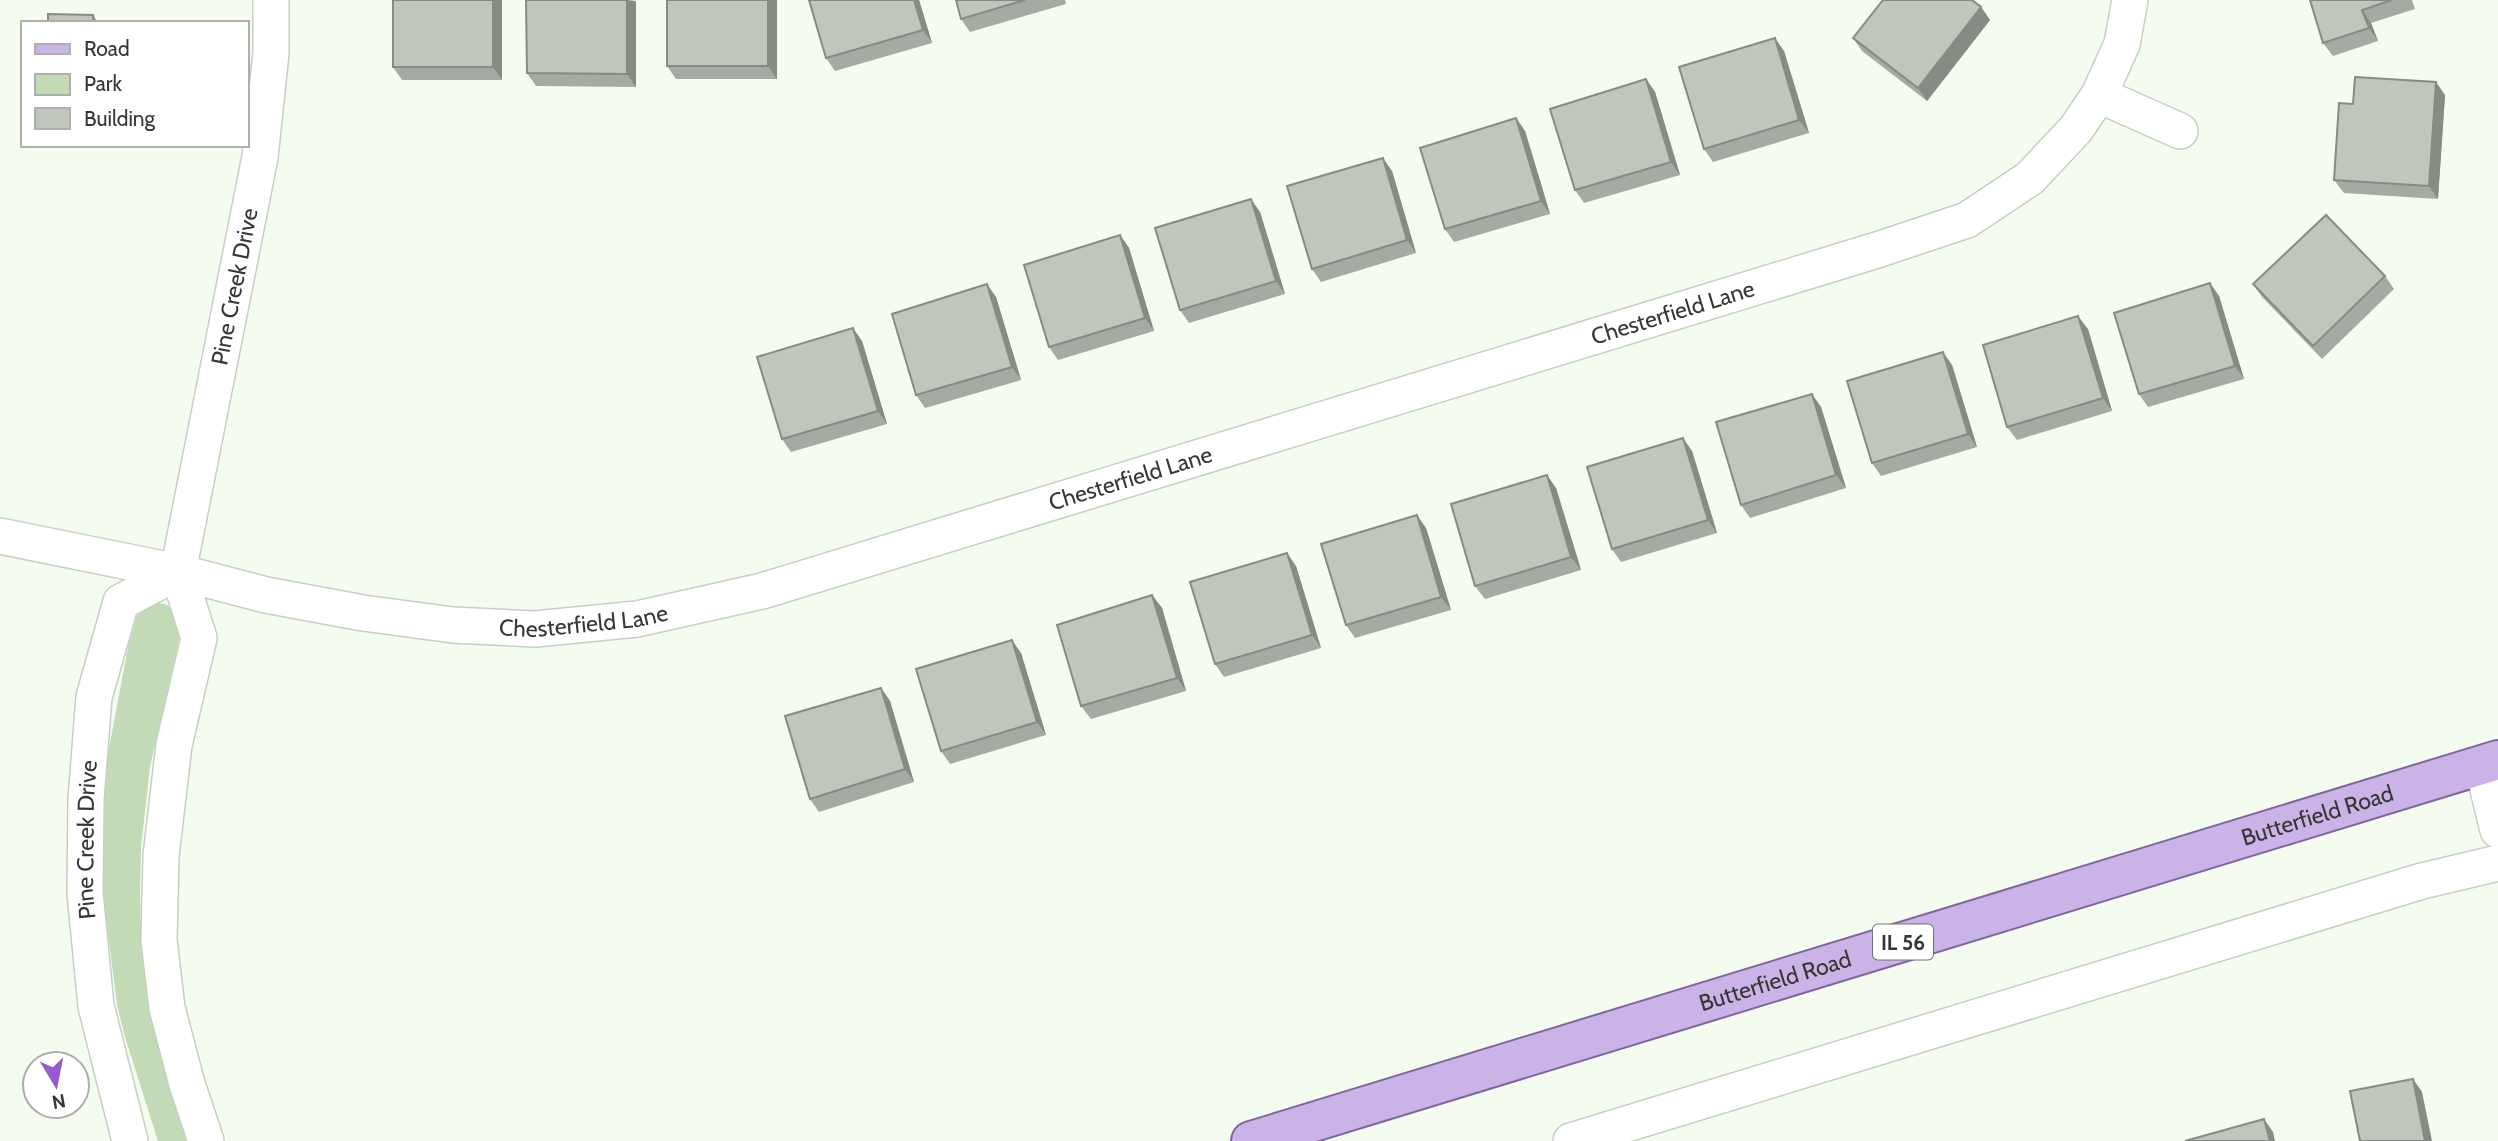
<svg xmlns="http://www.w3.org/2000/svg" width="2498" height="1141" font-family="Cabin,sans-serif">
<style>
.green{fill:#c2dab6}
.lines{fill:none;stroke-linecap:round;stroke-linejoin:round}
.street-casing{stroke:#c7cfc4;stroke-width:38}
.primary-casing{stroke:#7f669d;stroke-width:42}
.street{stroke:#fff;stroke-width:35}
.primary{stroke:#cab3e6;stroke-width:38}
.wall{fill:#a4aba2}
.shaded-wall{fill:#868b84}
.building{fill:#bfc7bc;stroke:#868b84;stroke-width:2}
.labels{text-anchor:middle;dominant-baseline:central;stroke-width:5;stroke-linejoin:round;paint-order:stroke}
.shield{fill:#fff;stroke:#717370;stroke-width:2}
.shield-label{font-size:21px;font-weight:bold;fill:#343733}
.street-label{font-size:23px;fill:#343733;stroke:#fff}
</style>
<rect width="100%" height="100%" fill="#f4fcf0"/>
<polygon class="green" points="155,603 165,604 174,609 181,631 150,767 141,847 140,891 141,930 156,1039 186,1141 158,1141 124,1034 117,1005 103,893 102,835 103,781 128,647 137,616 146,606"/>
<g class="lines">
<g class="street-casing">
<g id="street">
<polyline points="2099,95 2180,131"/>
<path id="s1" d="M0,536L178,572L266,595L363,613L453,625L535,629L637,619L762,591L1877,250L1967,220L2030,178L2076,129L2099,95L2122,44L2130,0"/>
<polyline points="2482,765 2498,830"/>
<path id="s2" d="M130,1141L96,1006L85,893L86,799L94,697L121,602L178,572"/>
<path id="s3" d="M206,1141L187,1084L167,1008L159,940L161,856L174,745L199,638L178,572L260,157L271,53V0"/>
<polyline points="1571,1141 2422,881 2498,863"/>
</g>
</g>
<g class="primary-casing">
<g id="primary">
<path id="s4" d="M1251,1141L2498,760"/>
</g>
</g>
<use href="#street" class="street"/>
<use href="#primary" class="primary"/>
</g>
<g class="wall">
<polygon points="502,0 502,80 402,80 393,67"/>
<polygon points="667,0 777,0 777,79 676,79 667,66"/>
<polygon points="809,0 919,0 932,43 835,71 826,58"/>
<polygon points="956,0 1065,0 1066,4 970,32 961,19"/>
<polygon points="2310,0 2412,0 2415,9 2371,23 2378,41 2333,56 2323,43"/>
<polygon points="636,1 636,87 536,86 527,73"/>
<polygon points="1981,7 1990,20 1927,101 1862,51 1853,38"/>
<polygon points="1784,51 1809,133 1713,162 1704,149"/>
<polygon points="1646,79 1655,92 1680,175 1584,203 1575,190"/>
<polygon points="2445,95 2438,199 2344,193 2334,180 2353,104"/>
<polygon points="1516,118 1525,131 1550,214 1454,242 1445,229"/>
<polygon points="1392,171 1416,253 1321,282 1312,269"/>
<polygon points="1260,212 1285,294 1189,323 1180,310"/>
<polygon points="1120,235 1129,248 1154,331 1058,360 1049,347"/>
<polygon points="2385,276 2394,289 2322,359 2262,297 2253,284"/>
<polygon points="2219,296 2244,379 2148,407 2139,394"/>
<polygon points="996,297 1021,380 925,408 916,395"/>
<polygon points="2088,329 2112,411 2017,440 2007,427"/>
<polygon points="862,341 887,424 791,452 782,439"/>
<polygon points="1952,365 1977,447 1881,476 1872,463"/>
<polygon points="1821,407 1846,488 1750,518 1741,505"/>
<polygon points="1692,451 1717,533 1621,562 1612,549"/>
<polygon points="1556,488 1581,570 1485,599 1475,586"/>
<polygon points="1426,528 1451,610 1355,638 1346,625"/>
<polygon points="1296,566 1321,648 1224,677 1215,664"/>
<polygon points="1152,595 1162,608 1186,691 1091,719 1081,706"/>
<polygon points="1021,653 1046,735 950,764 941,751"/>
<polygon points="881,688 890,701 914,782 819,812 810,799"/>
</g>
<g class="shaded-wall">
<polygon points="493,0 502,0 502,80 493,67"/>
<polygon points="627,0 636,1 636,87 627,74"/>
<polygon points="768,0 777,0 777,79 768,66"/>
<polygon points="914,0 919,0 932,43 923,30"/>
<polygon points="1981,7 1990,20 1927,101 1918,88"/>
<polygon points="2362,10 2371,23 2378,41 2369,28"/>
<polygon points="93,15 98,23 93,23"/>
<polygon points="1775,38 1784,51 1809,133 1799,120"/>
<polygon points="1646,79 1655,92 1680,175 1671,162"/>
<polygon points="2436,82 2445,95 2438,199 2429,186"/>
<polygon points="1516,118 1525,131 1550,214 1541,201"/>
<polygon points="1383,158 1392,171 1416,253 1407,240"/>
<polygon points="1251,199 1260,212 1285,294 1276,281"/>
<polygon points="1120,235 1129,248 1154,331 1145,318"/>
<polygon points="2210,283 2219,296 2244,379 2235,366"/>
<polygon points="987,284 996,297 1021,380 1012,367"/>
<polygon points="2078,316 2088,329 2112,411 2103,398"/>
<polygon points="853,328 862,341 887,424 878,411"/>
<polygon points="1943,352 1952,365 1977,447 1968,434"/>
<polygon points="1812,394 1821,407 1846,488 1836,475"/>
<polygon points="1683,438 1692,451 1717,533 1708,520"/>
<polygon points="1547,475 1556,488 1581,570 1571,557"/>
<polygon points="1417,515 1426,528 1451,610 1441,597"/>
<polygon points="1287,553 1296,566 1321,648 1312,635"/>
<polygon points="1152,595 1162,608 1186,691 1177,678"/>
<polygon points="1012,640 1021,653 1046,735 1037,722"/>
<polygon points="881,688 890,701 914,782 905,769"/>
<polygon points="2413,1079 2422,1092 2432,1141 2425,1141"/>
<polygon points="2264,1119 2273,1132 2275,1141 2270,1141"/>
</g>
<g class="building">
<rect x="393" y="0" width="100" height="67"/>
<polygon points="526,0 627,0 627,74 527,73"/>
<rect x="667" y="0" width="101" height="66"/>
<polygon points="809,0 914,0 923,30 826,58"/>
<polygon points="956,0 1025,0 961,19"/>
<polygon points="1883,0 1972,0 1981,7 1918,88 1853,38"/>
<polygon points="2310,0 2392,0 2362,10 2369,28 2323,43"/>
<polygon points="48,14 93,15 93,23 48,23"/>
<polygon points="1775,38 1799,120 1704,149 1679,67"/>
<polygon points="2355,77 2436,82 2429,186 2334,180 2339,103 2353,104"/>
<polygon points="1646,79 1671,162 1575,190 1550,109"/>
<polygon points="1516,118 1541,201 1445,229 1420,148"/>
<polygon points="1383,158 1407,240 1312,269 1287,186"/>
<polygon points="1251,199 1276,281 1180,310 1155,228"/>
<polygon points="2326,215 2385,276 2313,346 2253,284"/>
<polygon points="1120,235 1145,318 1049,347 1024,265"/>
<polygon points="2210,283 2235,366 2139,394 2114,313"/>
<polygon points="987,284 1012,367 916,395 892,314"/>
<polygon points="2078,316 2103,398 2007,427 1983,345"/>
<polygon points="853,328 878,411 782,439 757,357"/>
<polygon points="1943,352 1968,434 1872,463 1847,381"/>
<polygon points="1812,394 1836,475 1741,505 1716,422"/>
<polygon points="1683,438 1708,520 1612,549 1587,467"/>
<polygon points="1547,475 1571,557 1475,586 1451,504"/>
<polygon points="1417,515 1441,597 1346,625 1321,544"/>
<polygon points="1287,553 1312,635 1215,664 1190,582"/>
<polygon points="1152,595 1177,678 1081,706 1057,625"/>
<polygon points="1012,640 1037,722 941,751 916,669"/>
<polygon points="881,688 905,769 810,799 785,716"/>
<polygon points="2413,1079 2425,1141 2360,1141 2350,1091"/>
<polygon points="2264,1119 2270,1141 2185,1141"/>
</g>
<g class="labels">
<rect class="shield" x="1873" y="924.5" width="60" height="35" rx="5"/>
<g class="shield-label">
<text x="1903" y="942">IL 56</text>
</g>
<g class="street-label">
<text stroke="none"><textPath href="#s3" startOffset="873">Pine Creek Drive</textPath></text>
<text stroke="none"><textPath href="#s1" startOffset="1727">Chesterfield Lane</textPath></text>
<text stroke="none"><textPath href="#s1" startOffset="1160">Chesterfield Lane</textPath></text>
<text stroke="none"><textPath href="#s1" startOffset="593">Chesterfield Lane</textPath></text>
<text stroke="none"><textPath href="#s4" startOffset="1115">Butterfield Road</textPath></text>
<text stroke="none"><textPath href="#s2" startOffset="306">Pine Creek Drive</textPath></text>
<text stroke="none"><textPath href="#s4" startOffset="548">Butterfield Road</textPath></text>
</g>
</g>
<rect x="21" y="21" width="228" height="126" fill="#ffffff" stroke="#aeafad" stroke-width="2"/>
<rect x="35" y="44" width="35" height="10" fill="#cab3e6" stroke="#aeafad" stroke-width="2"/>
<text x="84" y="56" font-size="21" fill="#343733">Road</text>
<rect x="35" y="74" width="35" height="21" fill="#c2dab6" stroke="#aeafad" stroke-width="2"/>
<text x="84" y="91" font-size="21" fill="#343733">Park</text>
<rect x="35" y="108" width="35" height="21" fill="#bfc7bc" stroke="#aeafad" stroke-width="2"/>
<text x="84" y="126" font-size="21" fill="#343733">Building</text>
<g transform="translate(56 1085) rotate(170)"><circle r="33" fill="#ffffff" stroke="#aeafad" stroke-width="2"/>
<path d="M0-5L12 26L0 18L-12 26Z" fill="#955bd2"/>
<text y="-10" font-size="19" font-weight="bold" text-anchor="middle" fill="#343733">N</text>
</g>
</svg>
